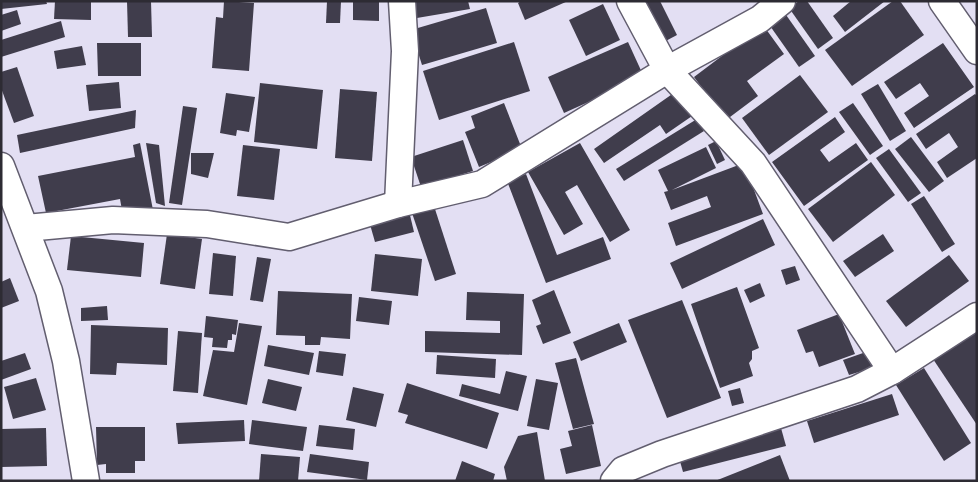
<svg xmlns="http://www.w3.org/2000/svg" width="978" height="482" font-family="'Libre Baskerville',serif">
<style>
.building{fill:#403d4c}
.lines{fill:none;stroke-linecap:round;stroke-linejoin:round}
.minor-casing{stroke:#625e6f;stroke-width:29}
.minor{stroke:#fff;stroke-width:26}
</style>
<rect width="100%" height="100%" fill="#e3dff3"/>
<g class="building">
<polygon points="1,1 46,1 47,4 1,9"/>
<polygon points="55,1 91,1 91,20 54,19"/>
<polygon points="127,1 151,1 152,37 128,37"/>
<polygon points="224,1 254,3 249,71 212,68 216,17 223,18"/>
<polygon points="327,1 341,1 340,23 326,23"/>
<polygon points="353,1 379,1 379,21 353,20"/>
<polygon points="408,1 468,1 470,9 411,19"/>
<polygon points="521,1 568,1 525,20 518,3"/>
<polygon points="638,1 660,1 677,35 660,44"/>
<polygon points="799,1 807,1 833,38 818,49 789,8"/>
<polygon points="851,1 885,1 845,32 833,16"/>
<polygon points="893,1 900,1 924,35 852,86 825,50"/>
<polygon points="603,4 620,40 586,56 569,20"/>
<polygon points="486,8 497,43 422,65 411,30"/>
<polygon points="17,10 21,24 1,31 1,15"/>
<polygon points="784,12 815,56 799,67 768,23"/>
<polygon points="61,21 65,37 1,57 1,40"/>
<polygon points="763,25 784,54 747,81 758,96 726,120 694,77"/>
<polygon points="514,42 530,91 439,120 423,71"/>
<polygon points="628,42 644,77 564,113 548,77"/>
<polygon points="97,43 141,43 141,76 98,76"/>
<polygon points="943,43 974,87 914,128 904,113 929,96 920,83 896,99 884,82"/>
<polygon points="82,46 86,65 57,69 54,51"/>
<polygon points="17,67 34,116 14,123 1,88 1,72"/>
<polygon points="800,75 828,112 769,155 742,118"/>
<polygon points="119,82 121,108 89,111 86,85"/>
<polygon points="260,83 323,90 317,149 254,142"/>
<polygon points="878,84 906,131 890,141 861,94"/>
<polygon points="340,89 377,92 372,161 335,158"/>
<polygon points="678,90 695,114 666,134 660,125 604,163 594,149"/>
<polygon points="226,93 255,97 249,132 237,130 236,136 220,133"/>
<polygon points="975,94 977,96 977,158 947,178 937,162 958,147 949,133 926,149 916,134"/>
<polygon points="504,103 522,149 479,167 465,132 475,128 471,116"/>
<polygon points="853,103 883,146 870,155 839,112"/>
<polygon points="183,106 197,108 182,205 169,203"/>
<polygon points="136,110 135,128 20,153 17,135"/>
<polygon points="835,117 845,132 820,150 829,162 856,143 868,160 804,206 772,162"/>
<polygon points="697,119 704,131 624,181 616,169"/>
<polygon points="911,137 944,181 929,192 895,149"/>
<polygon points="463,140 473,171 421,187 411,157"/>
<polygon points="716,141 725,160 717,164 708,145"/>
<polygon points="140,143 153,210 123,216 120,199 46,213 38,176 135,157 133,145"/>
<polygon points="146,143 159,145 165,206 156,203"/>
<polygon points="580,143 630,230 610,242 577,185 565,192 583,224 564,235 528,172"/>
<polygon points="243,145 280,149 274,200 237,196"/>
<polygon points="706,147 716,168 672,190 744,163 763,214 676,246 668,223 711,207 707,196 671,210 664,192 668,191 658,170"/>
<polygon points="889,149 921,193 908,202 876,158"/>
<polygon points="191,153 214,153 208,178 191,174"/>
<polygon points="871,162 895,195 833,242 808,209"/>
<polygon points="526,174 557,255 603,237 611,259 546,283 507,181"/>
<polygon points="924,196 955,244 942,252 911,204"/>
<polygon points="434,206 456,274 435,281 412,213"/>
<polygon points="409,211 414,232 375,242 369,221"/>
<polygon points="763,219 775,245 682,289 670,263"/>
<polygon points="167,234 202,239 195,289 160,284"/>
<polygon points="883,234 894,251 855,277 843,261"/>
<polygon points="71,236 144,243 141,277 67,270"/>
<polygon points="213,253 236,256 233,296 209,294"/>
<polygon points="375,254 422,259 418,296 371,291"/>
<polygon points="949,255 969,281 906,327 886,301"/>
<polygon points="257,257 271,259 263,302 250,300"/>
<polygon points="795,266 800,280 786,285 781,270"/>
<polygon points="10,278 19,301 1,308 1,282"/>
<polygon points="760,283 765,296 750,303 744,290"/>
<polygon points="737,287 759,348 752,351 752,359 749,363 753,376 720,388 691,304"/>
<polygon points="554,290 571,333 543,344 536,326 541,324 532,300"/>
<polygon points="278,291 352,294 350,339 321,337 320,345 305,345 305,336 276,335"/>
<polygon points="467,292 524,294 522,355 425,352 425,331 500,333 500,321 466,320"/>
<polygon points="359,297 392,301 389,325 356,321"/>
<polygon points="682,300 721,398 667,418 628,320"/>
<polygon points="107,306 108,320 81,321 81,308"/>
<polygon points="839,314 855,354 819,367 813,351 806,353 797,330"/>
<polygon points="206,316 238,320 236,335 232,334 232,340 228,340 227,348 212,347 213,338 204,337"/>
<polygon points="977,320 977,425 933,359"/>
<polygon points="239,323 262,326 247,405 203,396 213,350 234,352"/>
<polygon points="619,323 627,342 581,361 573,342"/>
<polygon points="91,325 168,328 167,365 117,363 116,375 90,374"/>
<polygon points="178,331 202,333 198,393 173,391"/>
<polygon points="268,345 314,353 309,375 264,366"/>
<polygon points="319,351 346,354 343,376 316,372"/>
<polygon points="866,352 872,368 849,375 843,360"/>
<polygon points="25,353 31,369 1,380 1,361"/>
<polygon points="437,355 496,359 495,378 436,374"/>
<polygon points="576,358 594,424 573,429 555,363"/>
<polygon points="924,368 971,443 944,461 896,385"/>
<polygon points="506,371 527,376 518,411 459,396 462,384 500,394"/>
<polygon points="36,378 46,410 13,419 4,387"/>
<polygon points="268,379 302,387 296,411 262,403"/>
<polygon points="536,379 558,383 549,430 527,426"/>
<polygon points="407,383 499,413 487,449 405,423 408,415 398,412"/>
<polygon points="353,387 384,394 376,427 346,420"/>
<polygon points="740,388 744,403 732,406 728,391"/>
<polygon points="892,394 899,415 814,443 807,421"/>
<polygon points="244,420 245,441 178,444 176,423"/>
<polygon points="252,420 307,427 303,451 249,444"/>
<polygon points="319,425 355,429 353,450 316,446"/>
<polygon points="592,425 601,466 566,474 560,449 572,446 568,431"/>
<polygon points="96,427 145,427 145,461 135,461 135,473 106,473 106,464 97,465"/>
<polygon points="46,428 47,466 1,467 1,429"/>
<polygon points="781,428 786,446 683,472 678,454"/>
<polygon points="537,432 545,481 507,481 504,467 518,436"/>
<polygon points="261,454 300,457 298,481 259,481"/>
<polygon points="310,454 369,462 367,480 307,472"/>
<polygon points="780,455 790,481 715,481"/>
<polygon points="462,461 495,474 493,481 455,481"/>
</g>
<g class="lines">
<g class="minor-casing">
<g id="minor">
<polyline points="630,1 667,70 753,163 892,371"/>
<polyline points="942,1 977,51"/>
<polyline points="1,166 49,291 66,361 86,481"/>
<polyline points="398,204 405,51 402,1"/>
<polyline points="26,228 113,220 207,224 289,237 398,204 482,184 667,70 760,19 782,1"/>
<polyline points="614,481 623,470 662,454 857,389 892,371 977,316"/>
</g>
</g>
<use href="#minor" class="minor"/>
</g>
<rect width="978" height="482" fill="none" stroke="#2d2b33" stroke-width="5"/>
</svg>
